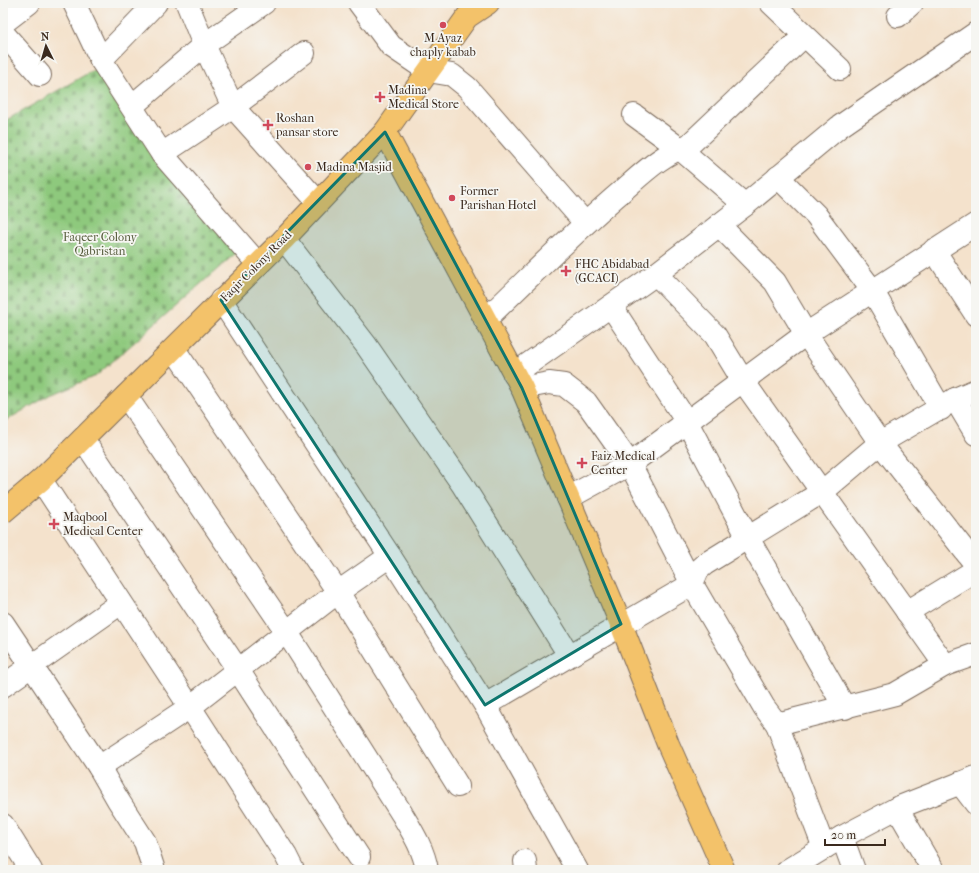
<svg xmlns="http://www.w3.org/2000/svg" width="979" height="873" font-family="'IM FELL French Canon',serif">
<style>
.cemetery{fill:url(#cemetery-stones);stroke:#647a4e}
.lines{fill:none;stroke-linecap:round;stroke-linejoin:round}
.minor-casing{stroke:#7c6a5b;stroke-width:24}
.major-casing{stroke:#7c6a5b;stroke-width:24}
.minor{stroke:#fff;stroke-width:22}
.major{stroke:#f3c26a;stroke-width:22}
.marked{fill:#0f766e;fill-opacity:0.2;stroke:#0f766e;stroke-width:3;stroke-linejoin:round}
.poi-dot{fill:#d1495b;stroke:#f6f6f2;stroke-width:1.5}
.labels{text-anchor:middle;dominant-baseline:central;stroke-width:3.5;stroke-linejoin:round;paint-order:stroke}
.poi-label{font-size:12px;fill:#3b2a1e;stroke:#f6f6f2;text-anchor:start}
.park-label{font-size:12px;fill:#545a3a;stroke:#f6f6f2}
.street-label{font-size:12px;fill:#3b2a1e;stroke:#f6f6f2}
</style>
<defs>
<pattern id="cemetery-stones" width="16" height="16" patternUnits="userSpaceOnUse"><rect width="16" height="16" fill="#8ec97d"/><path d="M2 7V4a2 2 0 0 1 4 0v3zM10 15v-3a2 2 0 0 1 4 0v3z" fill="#75a366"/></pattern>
</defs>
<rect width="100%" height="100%" fill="#f6f6f2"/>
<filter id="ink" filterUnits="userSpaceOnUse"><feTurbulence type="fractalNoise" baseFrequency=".025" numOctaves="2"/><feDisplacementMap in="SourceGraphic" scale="8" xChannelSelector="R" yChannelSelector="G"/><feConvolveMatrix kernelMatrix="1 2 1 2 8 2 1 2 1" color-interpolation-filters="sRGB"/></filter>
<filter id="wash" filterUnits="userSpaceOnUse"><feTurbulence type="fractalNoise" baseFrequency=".012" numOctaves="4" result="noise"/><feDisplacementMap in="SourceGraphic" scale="16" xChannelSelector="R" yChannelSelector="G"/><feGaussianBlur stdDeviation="0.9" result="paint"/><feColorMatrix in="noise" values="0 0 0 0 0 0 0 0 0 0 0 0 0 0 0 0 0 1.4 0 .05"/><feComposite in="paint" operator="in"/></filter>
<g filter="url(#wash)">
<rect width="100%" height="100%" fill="#f4e2cc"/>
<polygon class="cemetery" points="97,68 237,252 96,376 52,394 3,422 3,122"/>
</g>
<g filter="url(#ink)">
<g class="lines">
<g class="minor-casing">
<g id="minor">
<polyline points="74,3 101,60 162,154 258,264"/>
<polyline points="187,3 204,45 233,107 318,202"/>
<polyline points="359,3 391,46 428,71 452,75 467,87 585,223"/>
<polyline points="771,3 840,69"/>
<polyline points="898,16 912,3"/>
<polyline points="3,23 29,3"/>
<polyline points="3,33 40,75"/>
<polyline points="101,60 156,3"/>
<polyline points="132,106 204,45 264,3"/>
<polyline points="634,115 679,148 745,205"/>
<polyline points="162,154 233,107 304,53"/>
<polyline points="778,177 816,215 872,290 941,409"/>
<polyline points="719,225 775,282 806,334 880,443 976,565"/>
<polyline points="284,239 366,345 462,484 569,655"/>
<polyline points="934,250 976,315"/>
<polyline points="656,274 715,335 743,381 945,665"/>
<polyline points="221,300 390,556 485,705 577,870"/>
<polyline points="611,306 687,422 748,538 845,708"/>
<path d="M485,320C530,277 574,232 621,192C642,174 663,153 689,145L804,36"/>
<polyline points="174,349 338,592 458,786"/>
<polyline points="514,374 656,274 745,205 839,127 976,33"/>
<polyline points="522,388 549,383 564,385 586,402 630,464 692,584 764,707 777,724 824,848"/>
<path d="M126,396L286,631L402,814C412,831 424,850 427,870"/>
<polyline points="955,399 976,434"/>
<polyline points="83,439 238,670 359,857"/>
<polyline points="41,480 190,707 286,856 293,870"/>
<polyline points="568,498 630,464 806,334 976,224"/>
<polyline points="907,612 976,570"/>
<polyline points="3,623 99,767 118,800 145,842 154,870"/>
<polyline points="3,686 121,603"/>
<polyline points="485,705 692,584 698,570 705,564 822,492 880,443 955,399 976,390"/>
<polyline points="777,724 895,694 945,665 976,654"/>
<polyline points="99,767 190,707 338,592 390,556"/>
<polyline points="960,783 976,804"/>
<polyline points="897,808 933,870"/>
<polyline points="3,825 31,870"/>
<polyline points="842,837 854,870"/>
<polyline points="525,861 526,870"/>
<polyline points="788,870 842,837 897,808 976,777"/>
</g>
</g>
<g class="major-casing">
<g id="major">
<polyline points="385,132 522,388 621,624 668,744 724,870"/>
<polyline points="3,512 41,480 284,239 385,132 467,17 488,3"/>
</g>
</g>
<use href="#minor" class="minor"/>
<use href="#major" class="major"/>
</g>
</g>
<path class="marked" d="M385,132L522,388L621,624L485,705L221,300Z"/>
<g class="poi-dot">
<circle cx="443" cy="25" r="4"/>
<path d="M378 91h4v4h4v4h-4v4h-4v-4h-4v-4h4z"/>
<path d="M266 119h4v4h4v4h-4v4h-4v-4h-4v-4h4z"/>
<circle cx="308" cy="167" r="4"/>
<circle cx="452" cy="198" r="4"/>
<path d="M564 265h4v4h4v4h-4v4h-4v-4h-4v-4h4z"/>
<path d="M580 457h4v4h4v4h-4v4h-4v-4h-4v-4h4z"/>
<path d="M52 518h4v4h4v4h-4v4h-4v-4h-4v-4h4z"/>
</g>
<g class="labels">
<g class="poi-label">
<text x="443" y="38" text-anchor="middle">M Ayaz<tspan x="443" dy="14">chaply kabab</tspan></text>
<text x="388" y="90">Madina<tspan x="388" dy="14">Medical Store</tspan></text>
<text x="276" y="118">Roshan<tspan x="276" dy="14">pansar store</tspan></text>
<text x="316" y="167">Madina Masjid</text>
<text x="460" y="191">Former<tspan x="460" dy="14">Parishan Hotel</tspan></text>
<text x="575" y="264">FHC Abidabad<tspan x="575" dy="14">(GCACI)</tspan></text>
<text x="591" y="456">Faiz Medical<tspan x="591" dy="14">Center</tspan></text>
<text x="63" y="517">Maqbool<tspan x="63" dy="14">Medical Center</tspan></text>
</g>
<g class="park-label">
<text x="100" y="237">Faqeer Colony<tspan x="100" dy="14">Qabristan</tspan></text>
</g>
<g class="street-label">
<text transform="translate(256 266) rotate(-45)">Faqir Colony Road</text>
</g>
</g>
<rect width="979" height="873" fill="none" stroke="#f6f6f2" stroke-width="16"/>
<g transform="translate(46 46) rotate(355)" stroke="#f6f6f2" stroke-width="3" paint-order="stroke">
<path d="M0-3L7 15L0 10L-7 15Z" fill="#3b2a1e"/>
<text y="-6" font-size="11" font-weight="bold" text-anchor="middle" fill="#3b2a1e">N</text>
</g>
<path d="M825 839v6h60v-6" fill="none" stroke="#3b2a1e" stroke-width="2"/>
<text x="831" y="839" font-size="12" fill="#3b2a1e" stroke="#f6f6f2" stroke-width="3" paint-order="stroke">20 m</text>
</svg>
